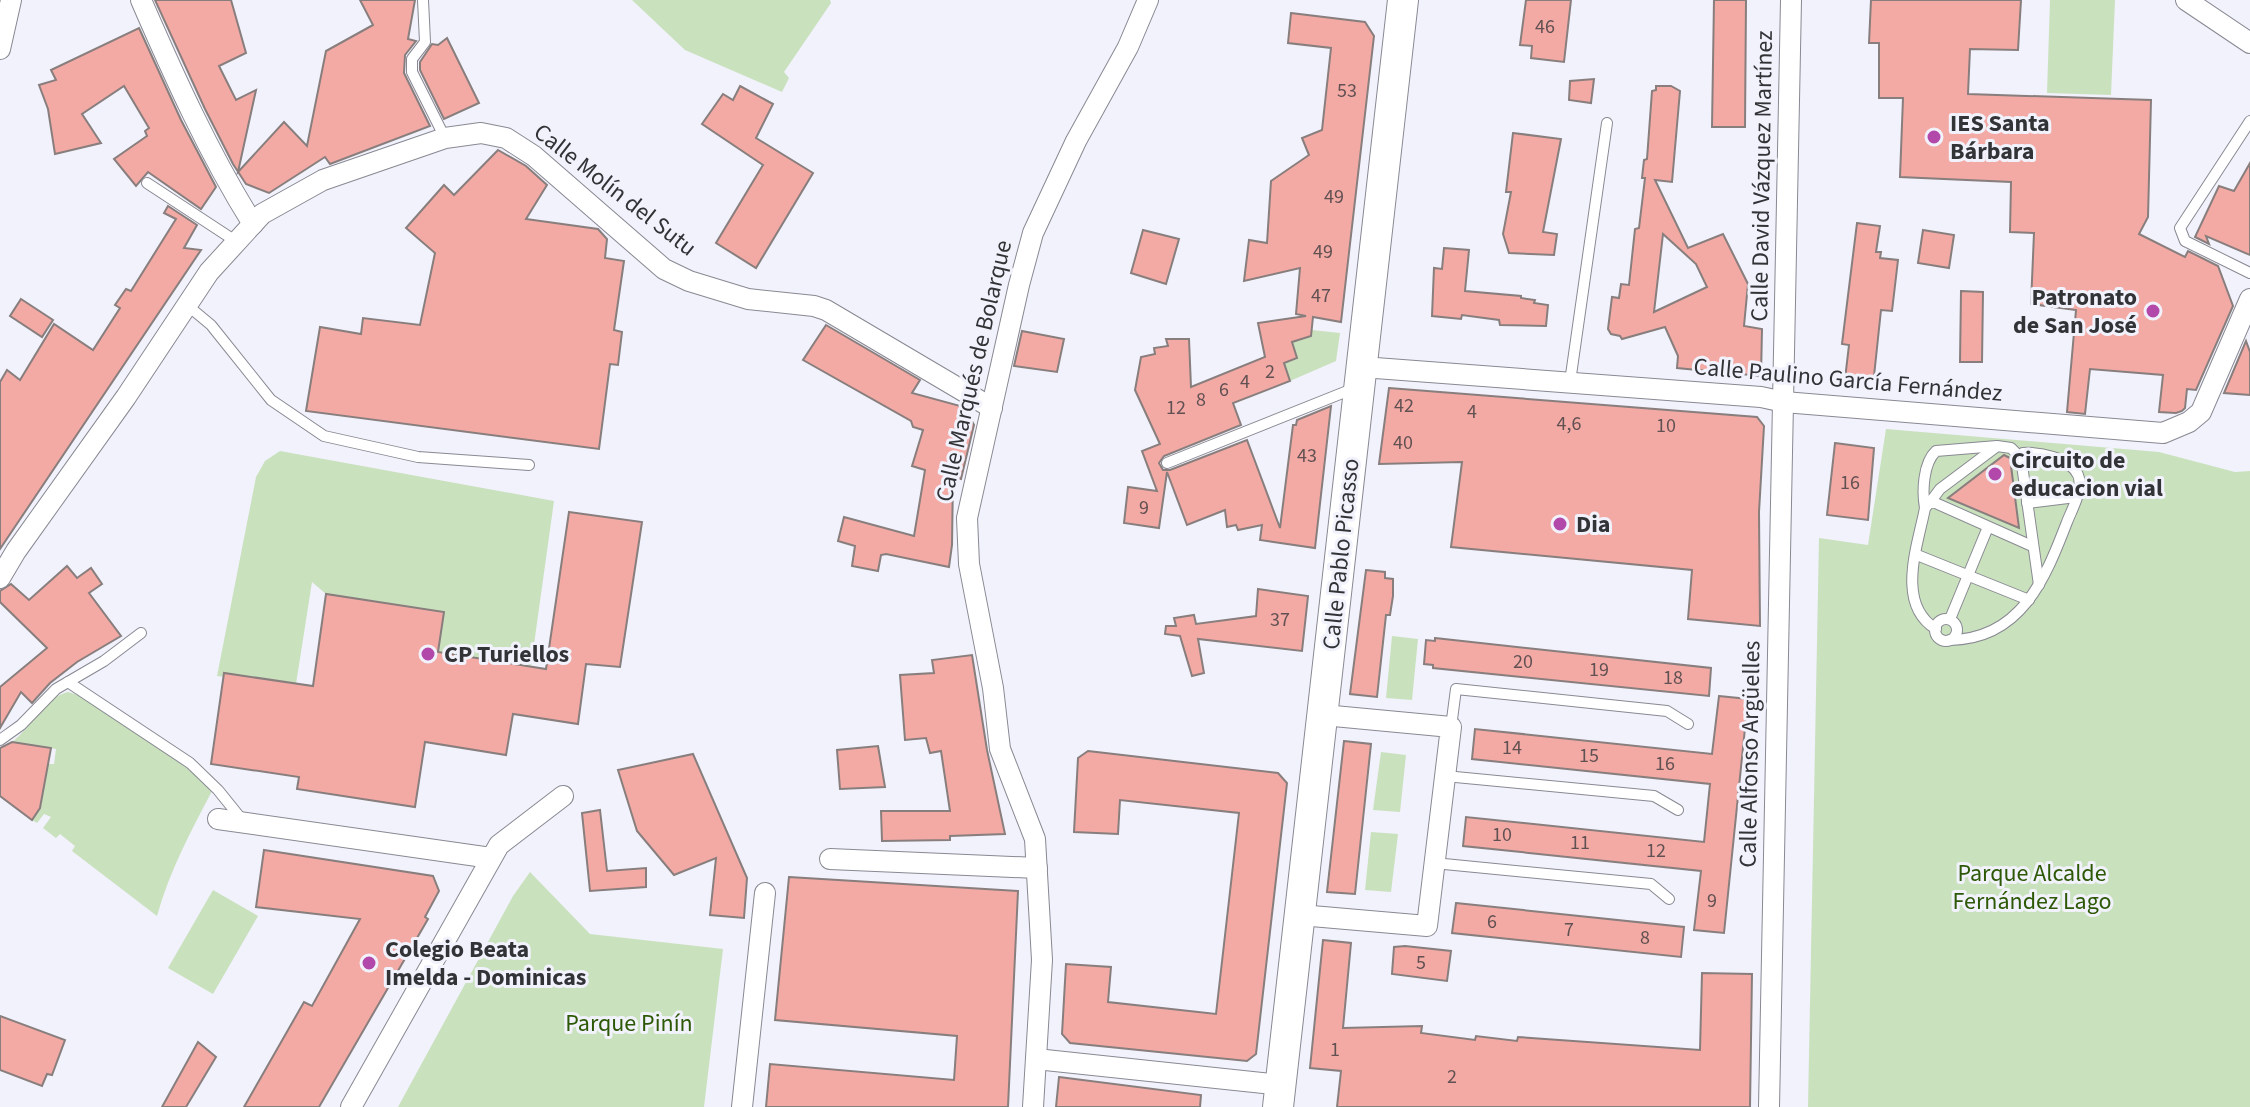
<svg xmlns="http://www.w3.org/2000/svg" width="2250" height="1107" font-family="'Source Sans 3',sans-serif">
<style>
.green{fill:#cae1be}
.building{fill:#f3aaa5;stroke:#887e7d;stroke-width:2;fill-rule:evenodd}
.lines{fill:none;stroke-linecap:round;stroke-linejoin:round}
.lane-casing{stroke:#888992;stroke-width:12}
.street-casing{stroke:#888992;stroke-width:22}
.secondary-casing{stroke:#888992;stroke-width:32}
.lane{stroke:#fff;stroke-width:10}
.street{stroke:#fff;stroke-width:20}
.secondary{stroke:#fff;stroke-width:30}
.poi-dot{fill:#b248aa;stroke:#f1f2fc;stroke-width:3}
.labels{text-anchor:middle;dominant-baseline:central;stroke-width:6;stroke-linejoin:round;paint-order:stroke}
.number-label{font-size:20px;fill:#625152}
.poi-label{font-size:24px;font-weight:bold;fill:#323336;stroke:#f1f2fc;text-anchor:start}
.street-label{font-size:24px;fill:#323336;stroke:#f1f2fc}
.park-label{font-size:24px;fill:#2d5805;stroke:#f1f2fc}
</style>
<rect width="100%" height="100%" fill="#f1f2fc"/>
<g class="green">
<polygon points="632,0 830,0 831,3 784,72 789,78 782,92 685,50"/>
<polygon points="2050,0 2115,0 2111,95 2047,93"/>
<polygon points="1312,330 1340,333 1336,361 1290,381 1284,363 1292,342 1311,336"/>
<polygon points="1886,429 2159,452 2235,472 2250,471 2250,1107 1808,1107 1819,538 1868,545"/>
<polygon points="280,451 554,501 531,666 470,657 435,666 443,612 326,594 312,582 296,684 217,676 256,477 265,461"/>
<polygon points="1392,636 1418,639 1412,700 1386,698"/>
<path d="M68,692L78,695C124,723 174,752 212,791C191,831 169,872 157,916L72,851L75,846L60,834L56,838L43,828L51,817L44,814L37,823L32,820L41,807L48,764H54L56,749L12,742C31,728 45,697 68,692Z"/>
<polygon points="1381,752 1406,755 1400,812 1373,810"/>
<polygon points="1371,832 1398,834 1391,892 1365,890"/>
<polygon points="530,872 590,934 723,949 704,1107 398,1107 513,896"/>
<polygon points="213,890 258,916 213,994 168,968"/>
</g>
<g class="building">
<polygon points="155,0 231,0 246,53 219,66 236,100 256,90 238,172 284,122 307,146 326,51 373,25 360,0 415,0 408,39 416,41 405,55 404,73 430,126 330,164 325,157 269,193 246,184 233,164 205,109"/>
<polygon points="1526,0 1571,0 1564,62 1531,58 1532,46 1520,45"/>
<polygon points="1714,0 1746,0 1745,127 1712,127"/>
<polygon points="1871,0 2021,0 2018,50 1970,49 1968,94 2151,100 2148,217 2139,234 2185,257 2188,251 2218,266 2233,306 2196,390 2187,389 2185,408 2182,411 2176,413 2159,412 2163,375 2090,369 2085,414 2067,412 2076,310 2031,304 2034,233 2010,232 2011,182 1900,177 1903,98 1879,98 1879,43 1869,43"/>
<polygon points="1291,13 1365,22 1374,36 1341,322 1313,317 1311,336 1292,342 1297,358 1284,363 1290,381 1233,403 1241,425 1164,456 1159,463 1163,470 1170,470 1247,440 1280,528 1293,425 1296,425 1297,420 1331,406 1315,548 1260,540 1262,525 1238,530 1236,525 1227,527 1225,510 1187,525 1167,472 1159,528 1124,523 1128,487 1157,491 1142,451 1160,444 1135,390 1141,357 1155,354 1154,348 1168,346 1166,339 1189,339 1191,387 1265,357 1258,323 1306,316 1296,314 1300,268 1244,281 1249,240 1267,243 1271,181 1309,155 1302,138 1322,130 1331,48 1288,43"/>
<polygon points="139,28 181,120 216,187 201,209 148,172 136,186 114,159 147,136 145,131 149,128 124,86 82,114 101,143 55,154 48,109 39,85 56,80 51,70"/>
<polygon points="447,38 479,103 444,119 420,70 420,62 432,44 438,45"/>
<polygon points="1594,79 1591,103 1569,100 1570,81"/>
<polygon points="740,86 773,104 756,138 813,173 756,268 716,243 763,165 702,124 723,94 733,100"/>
<path d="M1656,86H1671L1680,91L1672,182L1655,180L1688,248L1723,234L1748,284L1744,326L1762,329L1761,376L1677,368L1678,356L1665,327L1622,339L1620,336L1611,334L1608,329L1612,297L1619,298L1621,284L1629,285L1635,229L1639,228L1645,178H1642L1644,160L1647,159L1652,91L1656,90ZM1663,234L1696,264L1707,287L1654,312Z"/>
<polygon points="1513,133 1561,139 1543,232 1557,234 1554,255 1509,253 1503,234 1511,192 1506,192"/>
<polygon points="498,150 526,166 547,185 526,219 598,229 607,239 605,258 624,261 614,330 622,332 618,365 610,364 599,449 306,411 320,327 361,334 363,318 420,325 435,253 406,228 444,185 454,195"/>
<polygon points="2250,163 2250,255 2206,236 2209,244 2195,237 2219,186 2234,191"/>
<polygon points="168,206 197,225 184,248 201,250 0,549 0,382 7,370 20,380 54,324 93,350 120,308 115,305 126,289 131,291 176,219 164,213"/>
<polygon points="1857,223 1880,226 1876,252 1881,252 1880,258 1898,260 1892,311 1881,310 1874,376 1868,376 1867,381 1845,379 1849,345 1842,344"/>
<polygon points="1143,230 1179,239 1166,284 1131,273"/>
<polygon points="1923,230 1954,235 1949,268 1918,263"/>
<polygon points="1444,248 1469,250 1465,291 1521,296 1521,298 1535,300 1534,303 1548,305 1546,326 1500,325 1499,320 1462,315 1461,319 1432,316 1434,268 1442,269"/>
<polygon points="1961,291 1983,292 1982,362 1960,362"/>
<polygon points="21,299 53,320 42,337 10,316"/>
<polygon points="826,325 920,380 912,393 964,407 974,425 961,479 953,477 952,545 949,567 886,554 881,555 878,571 852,566 855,546 838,541 844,517 914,536 925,470 912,466 923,430 913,427 911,421 803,360"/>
<polygon points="1022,331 1064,339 1057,372 1014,366"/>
<polygon points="2246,341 2250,352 2250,395 2224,393"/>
<polygon points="1389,388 1757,417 1764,426 1759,512 1760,626 1688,619 1692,570 1451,547 1462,462 1379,464"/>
<polygon points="1835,443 1874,448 1868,520 1827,515"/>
<polygon points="2004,455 2010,458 2019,528 1948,498"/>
<polygon points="569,512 642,522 620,667 586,664 578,724 513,714 506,755 425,742 415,807 297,789 299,777 211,764 224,673 313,686 326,594 444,612 438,652 546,669"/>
<polygon points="67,566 77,578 91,568 102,584 89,593 121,636 77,662 50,683 32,703 21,692 0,728 0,687 47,648 0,602 0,591 11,584 29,600"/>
<polygon points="1366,570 1385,572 1385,578 1393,579 1393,596 1390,615 1386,615 1377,697 1350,694"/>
<polygon points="1258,589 1308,596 1302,651 1198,639 1204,673 1192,676 1180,636 1165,634 1166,626 1176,626 1174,618 1194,615 1196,624 1256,616"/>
<polygon points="1435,638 1711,668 1709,696 1433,668 1433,665 1424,664 1426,640 1435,641"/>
<polygon points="972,655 987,750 1005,834 950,836 950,840 882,841 881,811 950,811 941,751 930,753 926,738 905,740 900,675 934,673 932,660"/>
<polygon points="1719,696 1748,699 1724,933 1694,930 1701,871 1463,846 1466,817 1704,842 1710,784 1472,759 1475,729 1712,754"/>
<polygon points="1344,741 1371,744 1355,894 1327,892"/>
<polygon points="12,742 51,748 40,808 32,820 0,796 0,748"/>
<polygon points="878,746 885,787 840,789 837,750"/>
<polygon points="1088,751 1278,773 1287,783 1256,1054 1247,1061 1070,1043 1062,1034 1066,964 1111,967 1108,1002 1216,1014 1239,813 1120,800 1118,834 1074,832 1078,758"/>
<polygon points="693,754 747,878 744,918 710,915 716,858 674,875 637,831 618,770"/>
<polygon points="600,810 607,871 646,868 646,887 590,891 582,813"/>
<polygon points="264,850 433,876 439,891 425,917 428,919 319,1107 244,1107 304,1002 312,1006 360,919 256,907"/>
<polygon points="789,877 1018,891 1008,1107 766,1107 770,1064 954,1080 957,1036 775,1020"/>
<polygon points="1456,903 1684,927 1681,957 1452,933"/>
<polygon points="1323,940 1351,943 1343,1028 1422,1026 1421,1033 1475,1040 1476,1036 1517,1041 1518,1037 1700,1050 1702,973 1752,974 1750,1107 1337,1107 1341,1071 1310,1068"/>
<polygon points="1405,946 1451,951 1447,981 1392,974 1394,947"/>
<polygon points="0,1016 65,1040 52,1075 47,1074 42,1086 0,1070"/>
<polygon points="198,1042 216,1057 186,1107 162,1107"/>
<polygon points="1059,1077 1201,1095 1200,1107 1056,1107"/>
</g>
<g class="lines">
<g class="lane-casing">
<g id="lane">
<polyline points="423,0 425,42 412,59 412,72 445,138"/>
<polyline points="2250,121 2180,228 2185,241 2250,273"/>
<polyline points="147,183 237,242"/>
<polyline points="187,305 211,325 271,400 324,436 418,457 529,465"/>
<polyline points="1570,382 1607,123"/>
<polyline points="1167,463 1355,388"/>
<polyline points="1931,501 1940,489 1996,447"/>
<polyline points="2027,503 2076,497"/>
<path d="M1925,508C1922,492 1923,463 1936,451L1997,446L2011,448L2021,458L2039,585"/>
<polyline points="1917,555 2029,600"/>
<polyline points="1950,619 1988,527"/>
<circle cx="1946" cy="630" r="11"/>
<path d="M1936,629C1895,604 1918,545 1925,508L1931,501L2032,546"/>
<path d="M1950,640C2021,639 2045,579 2067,522C2072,509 2084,489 2078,475C2070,458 2040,452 2023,453L2021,458"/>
<polyline points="68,682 190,763 218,790 243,821"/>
<polyline points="1451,727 1456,689 1667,711 1688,724"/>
<polyline points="0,740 21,725 56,689 104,661 141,633"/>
<polyline points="1445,776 1654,796 1678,810"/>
<polyline points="1434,863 1651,884 1669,899"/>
</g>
</g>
<g class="street-casing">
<g id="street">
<path d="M141,0C174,76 209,154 253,224"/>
<polyline points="2186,0 2250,43"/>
<polyline points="0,49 11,0"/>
<polyline points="1362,367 1761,397 1784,402 2163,433 2189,422 2201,412 2250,299"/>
<polyline points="0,578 16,551 126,397 209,272 262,214 323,180 445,138 481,133 506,138 534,156 664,269 689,281 748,299 814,306 826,310 992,408"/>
<polyline points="218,819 491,858"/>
<polyline points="830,859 1037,868"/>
<polyline points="1300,915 1427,926 1451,727 1323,715"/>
<polyline points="1036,1059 1281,1085"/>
<polyline points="351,1107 499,845 563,796"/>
<polyline points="742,1107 765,893"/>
<polyline points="1033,1107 1042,960 1035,839 1000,749 993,688 969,564 967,518 1019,285 1033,233 1076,141 1128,47 1148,0"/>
<polyline points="1769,1107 1791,0"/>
</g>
</g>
<g class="secondary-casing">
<polyline id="secondary" points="1278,1107 1403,0"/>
</g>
<use href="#lane" class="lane"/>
<use href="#street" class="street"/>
<use href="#secondary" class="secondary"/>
</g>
<g class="poi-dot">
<circle cx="1934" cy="137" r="8"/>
<circle cx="2153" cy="311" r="8"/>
<circle cx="1995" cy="474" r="8"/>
<circle cx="1560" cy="524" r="8"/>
<circle cx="428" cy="654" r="8"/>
<circle cx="369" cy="963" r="8"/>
</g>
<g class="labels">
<g class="number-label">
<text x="1545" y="27">46</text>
<text x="1347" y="91">53</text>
<text x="1334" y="197">49</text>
<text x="1323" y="252">49</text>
<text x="1321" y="296">47</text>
<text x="1270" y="372">2</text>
<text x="1245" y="382">4</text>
<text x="1224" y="390">6</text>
<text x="1201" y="400">8</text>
<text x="1404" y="406">42</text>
<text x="1176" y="408">12</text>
<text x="1472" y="412">4</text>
<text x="1569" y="424">4,6</text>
<text x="1666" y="426">10</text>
<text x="1403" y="443">40</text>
<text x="1307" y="456">43</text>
<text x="1850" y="483">16</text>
<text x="1144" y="508">9</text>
<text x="1280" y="620">37</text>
<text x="1523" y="662">20</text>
<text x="1599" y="670">19</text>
<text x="1673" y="678">18</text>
<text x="1512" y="748">14</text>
<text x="1589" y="756">15</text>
<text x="1665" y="764">16</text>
<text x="1502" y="835">10</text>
<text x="1580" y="843">11</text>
<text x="1656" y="851">12</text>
<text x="1712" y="901">9</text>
<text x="1492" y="922">6</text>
<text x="1569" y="930">7</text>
<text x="1645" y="938">8</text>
<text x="1421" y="963">5</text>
<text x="1335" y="1050">1</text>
<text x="1452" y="1077">2</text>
</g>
<g class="poi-label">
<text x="1950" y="123">IES Santa<tspan x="1950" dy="28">Bárbara</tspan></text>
<text x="2137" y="297" text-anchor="end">Patronato<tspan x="2137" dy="28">de San José</tspan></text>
<text x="2011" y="460">Circuito de<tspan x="2011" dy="28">educacion vial</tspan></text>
<text x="1576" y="524">Dia</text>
<text x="444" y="654">CP Turiellos</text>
<text x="385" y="949">Colegio Beata<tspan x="385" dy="28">Imelda - Dominicas</tspan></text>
</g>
<g class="street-label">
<text transform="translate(1762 176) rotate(-89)">Calle David Vázquez Martínez</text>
<text transform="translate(615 190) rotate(38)">Calle Molín del Sutu</text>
<text transform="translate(974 371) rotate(-77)">Calle Marqués de Bolarque</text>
<text transform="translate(1848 380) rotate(5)">Calle Paulino García Fernández</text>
<text transform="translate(1341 554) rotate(-84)">Calle Pablo Picasso</text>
<text transform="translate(1750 754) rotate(-89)">Calle Alfonso Argüelles</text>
</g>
<g class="park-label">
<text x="2032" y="873">Parque Alcalde<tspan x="2032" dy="28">Fernández Lago</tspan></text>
<text x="629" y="1023">Parque Pinín</text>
</g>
</g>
</svg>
